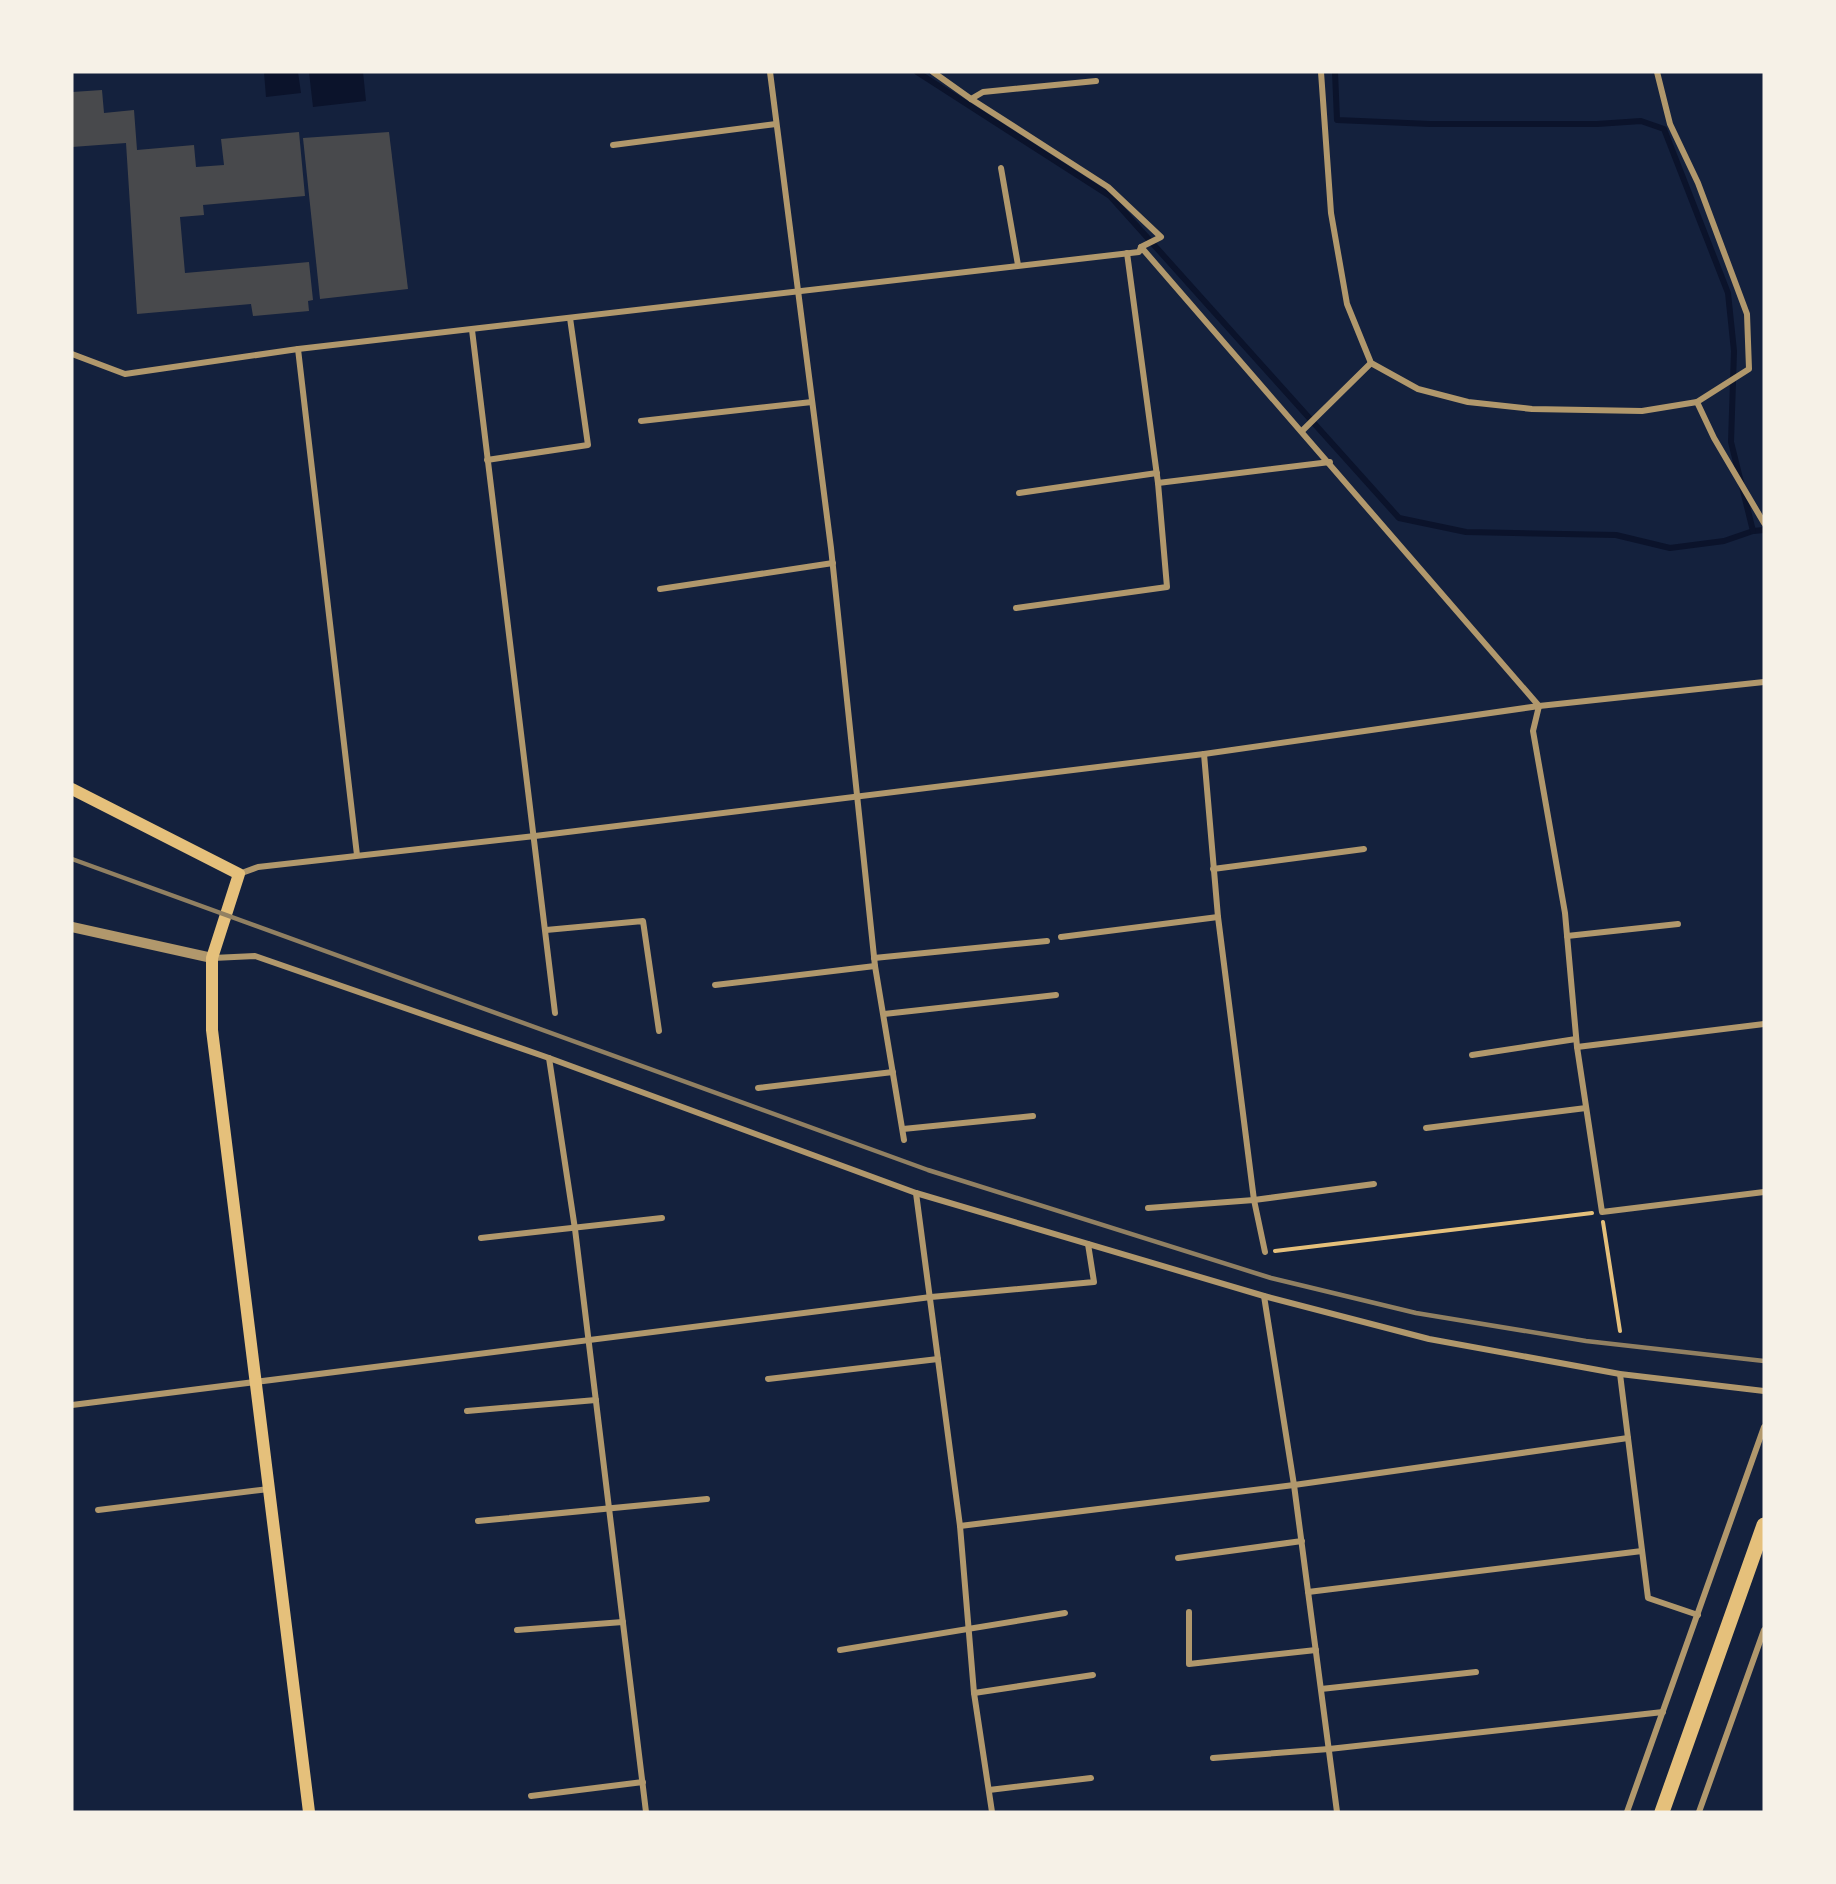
<svg xmlns="http://www.w3.org/2000/svg" width="1836" height="1884" font-family="Lato,sans-serif">
<style>
.water{fill:#0b132b}
.lines{fill:none;stroke-linecap:round;stroke-linejoin:round}
.stream{stroke:#0b132b;stroke-width:6}
.building{fill:#48494c}
.path{stroke:#e5c07b;stroke-width:4}
.minor{stroke:#b1986c;stroke-width:6}
.tertiary{stroke:#b1986c;stroke-width:10}
.secondary{stroke:#e5c07b;stroke-width:12}
.primary{stroke:#e5c07b;stroke-width:15}
.rail{stroke:#918062;stroke-width:4.5}
</style>
<rect width="100%" height="100%" fill="#14213d"/>
<g class="water">
<polygon points="264,72 298,72 301,93 266,97"/>
<polygon points="309,72 363,72 366,101 313,107"/>
</g>
<g class="lines">
<g class="stream">
<polyline points="917,72 1110,196 1399,518 1466,532 1616,535 1670,548 1724,541 1753,531 1764,530"/>
<polyline points="1335,72 1337,120 1430,124 1597,124 1641,121 1664,129 1728,293 1734,351 1731,442 1753,531"/>
</g>
</g>
<g class="building">
<polygon points="102,90 104,113 134,110 137,150 194,145 196,167 224,165 221,139 299,132 305,196 203,205 204,215 180,217 185,273 309,262 313,300 308,301 309,311 253,316 251,304 137,314 126,143 72,147 72,92"/>
<polygon points="389,132 408,289 320,299 303,138"/>
</g>
<g class="lines">
<g class="path">
<polyline points="1603,1222 1620,1331"/>
<polyline points="1275,1251 1592,1213"/>
</g>
<g class="minor">
<polyline points="770,72 831,548 875,966 904,1140"/>
<polyline points="933,72 971,99 1108,187 1161,237 1141,247"/>
<polyline points="1321,72 1331,213 1347,304 1371,363 1418,389 1468,402 1532,409 1642,411 1697,402 1749,369 1747,314 1698,183 1670,124 1657,72"/>
<polyline points="971,99 983,92 1096,81"/>
<polyline points="613,145 776,124"/>
<polyline points="1001,168 1018,265"/>
<polyline points="1127,253 1158,483 1330,462"/>
<polyline points="472,330 555,1013"/>
<polyline points="298,349 357,855"/>
<polyline points="72,354 125,374 298,349 1139,252 1141,247 1539,706"/>
<polyline points="1697,402 1714,438 1764,523"/>
<polyline points="641,421 812,402"/>
<polyline points="1302,431 1371,363"/>
<polyline points="487,460 588,445 570,318"/>
<polyline points="1019,493 1157,473"/>
<polyline points="660,589 833,563"/>
<polyline points="1016,608 1167,587 1158,483"/>
<polyline points="1539,706 1533,731 1565,913 1577,1047 1602,1212 1764,1192"/>
<polyline points="1204,754 1218,917 1254,1200 1265,1252"/>
<polyline points="1213,869 1364,849"/>
<polyline points="239,874 258,867 535,836 1204,754 1539,706 1764,682"/>
<polyline points="546,930 643,921 659,1031"/>
<polyline points="1567,936 1678,924"/>
<polyline points="1061,937 1218,917"/>
<polyline points="213,958 255,956 549,1058 916,1193 1264,1296 1429,1339 1620,1374 1764,1391"/>
<polyline points="874,958 1047,941"/>
<polyline points="715,985 875,966"/>
<polyline points="884,1014 1056,995"/>
<polyline points="1577,1047 1764,1024"/>
<polyline points="1472,1055 1576,1039"/>
<polyline points="549,1058 575,1229 646,1812"/>
<polyline points="758,1088 893,1072"/>
<polyline points="1426,1128 1586,1108"/>
<polyline points="903,1129 1033,1116"/>
<polyline points="916,1193 960,1526 974,1693 992,1812"/>
<polyline points="1148,1208 1254,1200 1374,1184"/>
<polyline points="481,1238 662,1218"/>
<polyline points="1264,1296 1294,1485 1337,1812"/>
<polyline points="1620,1374 1648,1598 1698,1615"/>
<polyline points="768,1379 938,1359"/>
<polyline points="72,1405 931,1297 1094,1282 1088,1244"/>
<polyline points="467,1411 596,1400"/>
<polyline points="98,1510 269,1489"/>
<polyline points="478,1521 707,1499"/>
<polyline points="960,1526 1294,1485 1628,1438"/>
<polyline points="1178,1558 1302,1541"/>
<polyline points="1308,1592 1642,1551"/>
<polyline points="1189,1612 1189,1664 1316,1650"/>
<polyline points="517,1630 623,1622"/>
<polyline points="840,1650 1065,1613"/>
<polyline points="1321,1689 1476,1672"/>
<polyline points="974,1693 1093,1675"/>
<polyline points="1213,1758 1329,1749 1663,1712"/>
<polyline points="989,1790 1091,1778"/>
<polyline points="531,1796 643,1782"/>
<polyline points="1627,1812 1764,1427"/>
<polyline points="1699,1812 1764,1630"/>
</g>
<polyline class="tertiary" points="72,927 212,958"/>
<polyline class="secondary" points="72,789 239,874 212,958 212,1030 309,1812"/>
<polyline class="primary" points="1662,1812 1764,1525"/>
<polyline class="rail" points="72,859 928,1170 1271,1278 1416,1313 1586,1341 1764,1361"/>
</g>
<rect width="1836" height="1884" fill="none" stroke="#f6f1e7" stroke-width="147"/>
</svg>
